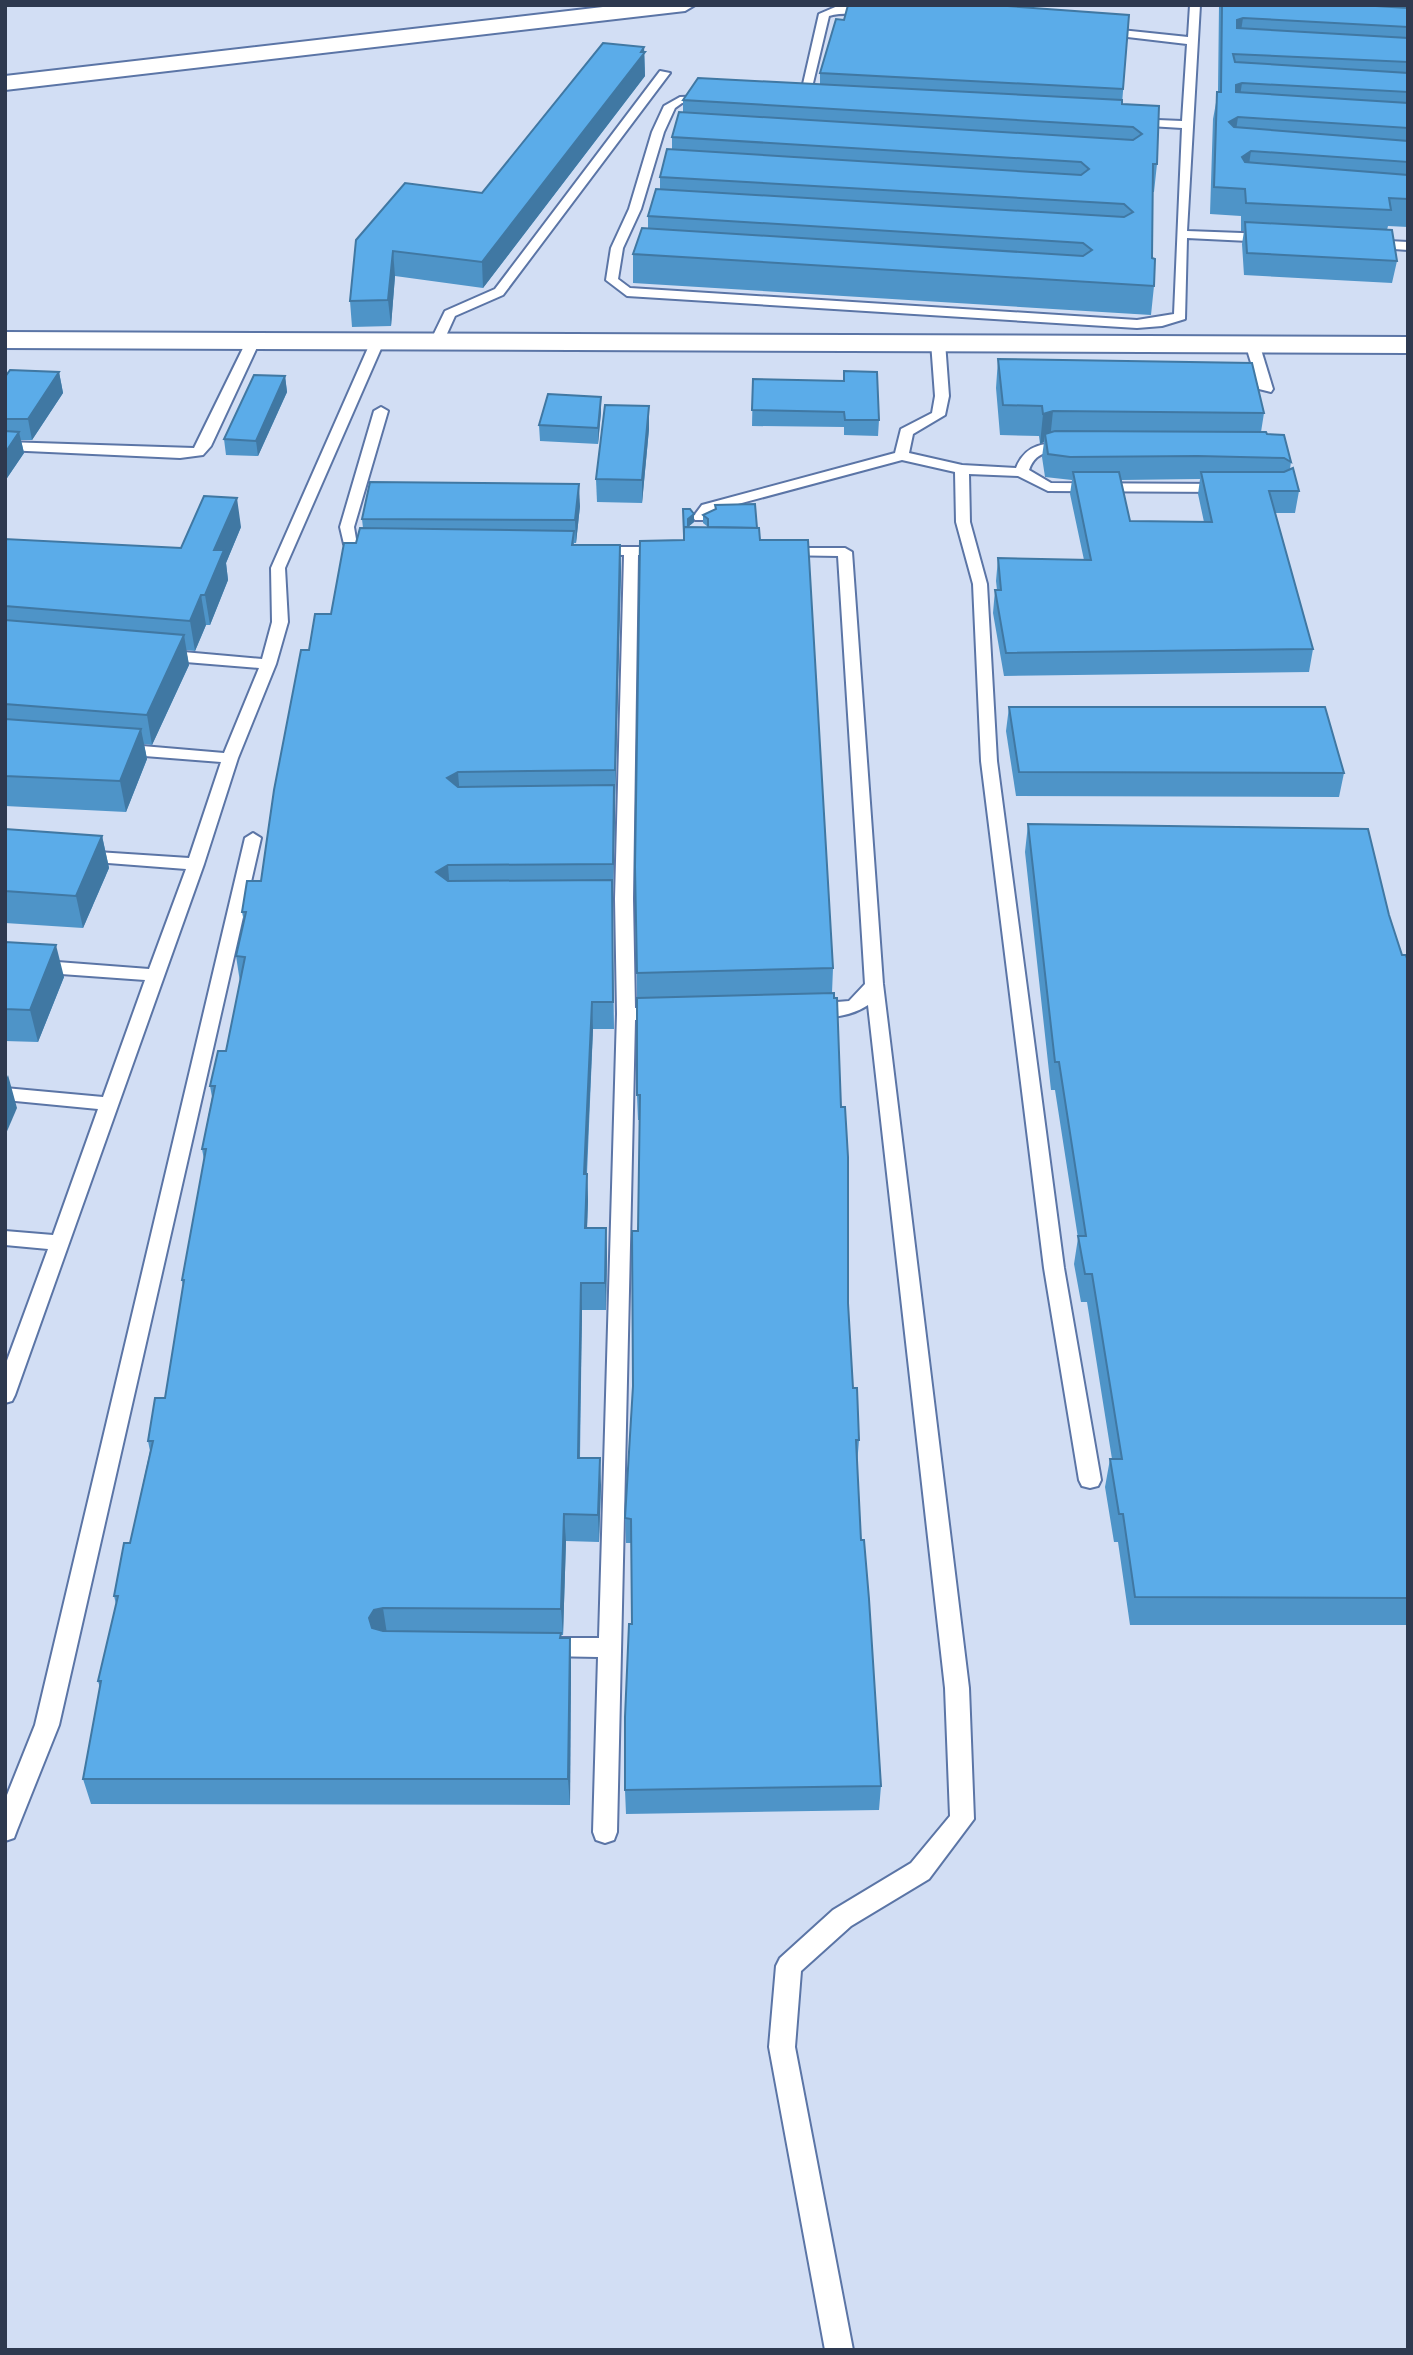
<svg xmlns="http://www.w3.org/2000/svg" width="1413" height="2355" font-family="'Golos Text',sans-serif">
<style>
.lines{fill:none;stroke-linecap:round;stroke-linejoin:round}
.service-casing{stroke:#5b75a6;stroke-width:4}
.minor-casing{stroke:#5b75a6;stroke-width:4}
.service{fill:#fff;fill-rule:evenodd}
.minor{fill:#fff;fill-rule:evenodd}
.wall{fill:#4e94c8;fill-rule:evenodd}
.shaded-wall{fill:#4078a3}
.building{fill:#5bace9;stroke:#4078a3;stroke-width:2}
</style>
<rect width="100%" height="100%" fill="#d2def4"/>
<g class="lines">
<g class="service-casing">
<g id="service">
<path d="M840,5L873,7L878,10C866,17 844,11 829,16L808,104L798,106L819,14Z"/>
<polygon points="1190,5 1200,5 1187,231 1269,234 1275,238 1269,242 1187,238 1185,319 1162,326 1137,328 627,296 606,280 611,248 629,209 652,132 664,106 680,97 708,96 714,99 712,101 682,103 675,108 664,132 641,209 623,248 618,279 630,288 1137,320 1174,314 1182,128 1133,125 1127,122 1133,119 1182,121 1187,44 1102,34 1097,31 1102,28 1188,37"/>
<polygon points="660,71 670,73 503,295 455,316 441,347 431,347 429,344 445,311 495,289"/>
<polygon points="1369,240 1408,242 1408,250 1365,247 1365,241"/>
<path d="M938,338L945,342L949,396L945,415L913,434L909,453L962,465L1016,468C1026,443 1045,443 1069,443L1074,444V450C1054,454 1037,447 1029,470L1051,483L1225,484L1232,488L1225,492L1048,491L1018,476L969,474L970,522L987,584L997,761L1064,1268L1101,1480L1098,1486L1090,1488L1082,1486L1079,1480L1044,1268L981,761L973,584L956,522L955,472L902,460L712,511L705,520H695L693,517L702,505L895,453L901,429L932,413L935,396L931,342Z"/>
<polygon points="1252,339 1259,343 1273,389 1271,392 1259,389 1245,343"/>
<polygon points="247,340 259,343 211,446 203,455 180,458 5,450 5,442 194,448"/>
<polygon points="371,341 383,344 285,568 288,622 276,664 238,758 204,864 15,1395 12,1401 5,1403 5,1366 48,1249 5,1245 5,1231 53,1235 98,1109 5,1100 5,1088 103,1097 145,980 5,970 5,958 149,969 186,869 82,861 74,856 82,851 189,858 221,762 119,754 111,749 119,744 224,753 259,668 161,660 153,655 161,650 262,659 272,622 271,568"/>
<path d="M381,407L388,411L354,527L356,539L382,549C371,558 355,551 344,544L340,527L374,411Z"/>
<polygon points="594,547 665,547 672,551 665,555 638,555 633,899 635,1008 664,1007 673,1013 664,1019 635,1020 617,1832 614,1840 605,1843 596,1840 593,1832 598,1657 545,1656 537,1654 534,1647 537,1640 545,1638 599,1638 617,1014 615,899 624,555 589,554 589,548"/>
<path d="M783,548H845L852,552L883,984L969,1688L974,1819L929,1879L851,1926L801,1971L795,2047L853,2350H825L769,2047L776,1966L780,1958L833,1910L911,1863L950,1816L945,1688L868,1005C854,1015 815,1025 804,1010L813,1004L849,1001L865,984L838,556L778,555L776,552Z"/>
<polygon points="253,833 261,838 59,1725 17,1830 14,1838 5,1841 5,1800 35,1725 245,838"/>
</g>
</g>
<g class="minor-casing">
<g id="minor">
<polygon points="620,5 695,5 685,11 5,90 5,76"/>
<polygon points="5,332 1408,337 1408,353 5,348"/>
</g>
</g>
<use href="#service" class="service"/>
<use href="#minor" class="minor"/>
</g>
<g class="wall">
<polygon points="1219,5 1408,5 1408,227 1388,226 1387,230 1397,261 1392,283 1244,275 1242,244 1244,231 1241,231 1241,216 1210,214 1213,119 1218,92"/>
<polygon points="1129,15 1122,104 1159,106 1157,164 1154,192 1153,192 1152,258 1154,286 1151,315 633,283 633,254 648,228 648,216 660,189 660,177 672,149 672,137 683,113 683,100 820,85 820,73 844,20"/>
<polygon points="644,47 645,76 483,288 395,276 391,326 352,327 350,301 405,183 482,193"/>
<path d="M998,359L1264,413L1261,432L1267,434L1291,462L1290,469L1299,491L1295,513H1275L1313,649L1309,672L1004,676L993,613L995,590H997L996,581L998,558L1084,560L1070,494L1072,480L1045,477L1042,457L1044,442L1040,444L1039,436L1000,435L996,388ZM1200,479L1198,494L1204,522L1130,521L1121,480Z"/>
<polygon points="59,372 63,393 32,440 21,440 24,453 5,481 5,377"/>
<polygon points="285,376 287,392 258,456 226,455 224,439"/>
<polygon points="753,379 879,420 878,436 844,435 844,427 752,426"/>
<polygon points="649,406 649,429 642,503 597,502 596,479"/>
<polygon points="601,412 598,444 540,441 539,425"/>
<polygon points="580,506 576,543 574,543 574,545 620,545 621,571 613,891 612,891 614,1029 593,1029 587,1174 588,1201 587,1228 606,1228 607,1256 606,1310 582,1310 580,1458 601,1485 599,1542 566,1541 563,1635 561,1635 561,1638 570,1638 571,1665 570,1805 91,1804 83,1779 100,1688 98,1681 116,1604 114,1596 130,1543 150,1451 148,1441 165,1398 183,1287 182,1280 204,1160 202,1149 212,1097 210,1086 226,1051 240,982 236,956 244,922 242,912 261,881 309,650 331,614 356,543 363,528 362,519"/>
<polygon points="683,509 694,522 688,527 708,527 703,523 703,515 757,528 760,540 833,968 832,993 848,1303 853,1388 859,1440 857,1465 861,1540 881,1786 879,1810 626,1814 625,1790 632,1624 632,1543 626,1543 625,1518 633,1386 638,1231 640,1120 638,1120 637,1095 637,998 635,867 683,540"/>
<polygon points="241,527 226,563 228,580 210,625 206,625 195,651 186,650 189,665 152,745 144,744 147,759 126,812 5,806 5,539 181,548"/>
<polygon points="1009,707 1344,773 1339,797 1016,796 1006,731"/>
<polygon points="1028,824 1389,915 1402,955 1408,962 1408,1625 1130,1625 1118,1542 1114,1542 1105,1487 1110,1459 1112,1459 1087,1302 1081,1302 1074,1264 1078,1238 1055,1090 1051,1090 1025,852"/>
<polygon points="5,829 102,836 109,868 83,928 5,923"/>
<polygon points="5,942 64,977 38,1042 5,1041"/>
</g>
<g class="shaded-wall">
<polygon points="1243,18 1239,44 1233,46 1237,20"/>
<polygon points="644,47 645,76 483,288 482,262"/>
<polygon points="1242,83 1238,109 1236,85"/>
<polygon points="1238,117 1234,144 1229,122"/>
<polygon points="1251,151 1247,178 1242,157"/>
<polygon points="393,251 395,276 391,326 388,300"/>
<polygon points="59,372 63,393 32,440 28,419"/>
<polygon points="285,376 287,392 258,456 256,441"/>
<polygon points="601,397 601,412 598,444 598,428"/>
<polygon points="649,406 649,429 642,503 642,480"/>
<polygon points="1053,411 1050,440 1045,434 1044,442 1040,444 1043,414"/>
<polygon points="19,432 24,453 5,481 5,453"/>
<polygon points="579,484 580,506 576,543 575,520"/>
<polygon points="237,498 241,527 226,563 228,580 210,625 205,595 214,550"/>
<polygon points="694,514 694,522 688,527 688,519"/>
<polygon points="620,545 621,571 615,796 615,770"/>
<polygon points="201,595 206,625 195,651 190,621"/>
<polygon points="184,635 189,665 152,745 147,715"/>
<polygon points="141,729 147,759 126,812 120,781"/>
<polygon points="458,772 460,798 447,778"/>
<polygon points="614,785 615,812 613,891 613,864"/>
<polygon points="102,836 109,868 83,928 76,896"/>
<polygon points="448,865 450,892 436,872"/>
<polygon points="56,945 64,977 38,1042 30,1010"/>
<polygon points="592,1002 593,1029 585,1201 584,1174"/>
<polygon points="8,1075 17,1108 5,1136 5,1082"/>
<polygon points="587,1174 588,1201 586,1255 585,1228"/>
<polygon points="606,1228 607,1256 606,1310 605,1283"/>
<polygon points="581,1283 582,1310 579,1485 578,1458"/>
<polygon points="600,1458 601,1485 599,1542 598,1515"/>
<polygon points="564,1514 566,1541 563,1635 561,1609"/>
<polygon points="383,1608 387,1634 374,1645 369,1618 374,1610"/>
<polygon points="570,1638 571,1665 570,1805 568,1779"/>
</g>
<g class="building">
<polygon points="848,5 994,5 1129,15 1123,89 820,73 836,19 844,20"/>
<polygon points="1222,5 1360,5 1408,8 1408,27 1243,18 1237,20 1237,28 1408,38 1408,62 1233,54 1235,62 1408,73 1408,92 1242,83 1236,85 1236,92 1408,103 1408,128 1238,117 1229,122 1234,127 1408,141 1408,162 1251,151 1242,157 1245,162 1408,175 1408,199 1389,198 1391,210 1246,203 1245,189 1214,187 1217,92 1221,92"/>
<polygon points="603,43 644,47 641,52 645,52 482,262 393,251 388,300 350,301 356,240 405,183 482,193"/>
<polygon points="698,78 1122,100 1122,104 1159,106 1157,164 1153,164 1152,258 1155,259 1154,286 633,254 642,228 1083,256 1092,250 1083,243 648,216 656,189 1124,217 1133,212 1124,204 660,177 667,149 1081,175 1089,169 1081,162 672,137 679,112 1133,140 1142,134 1133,127 683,100"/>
<polygon points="1245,222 1392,230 1397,261 1247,253"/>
<polygon points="998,359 1252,363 1264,413 1053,411 1043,414 1042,406 1003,405"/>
<polygon points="10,370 59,372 28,419 5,419 5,377"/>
<polygon points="844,371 877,372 879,420 845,420 844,412 752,410 753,379 844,381"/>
<polygon points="254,375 285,376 256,441 224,439"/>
<polygon points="548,394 601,397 598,428 539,425"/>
<polygon points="605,405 649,406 642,480 596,479"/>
<polygon points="5,431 19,432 5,453"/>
<polygon points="1055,431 1266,432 1267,434 1284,435 1291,462 1284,458 1198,456 1070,457 1048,454 1045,434"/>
<polygon points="1293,468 1299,491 1269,491 1313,649 1006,653 995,590 1001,590 998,558 1091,560 1073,472 1119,472 1130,521 1212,522 1201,472 1284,472"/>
<polygon points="370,482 579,484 575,520 362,519"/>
<polygon points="204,496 237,498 214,550 224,550 205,595 201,595 190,621 5,606 5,539 181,548"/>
<polygon points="755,504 757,528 708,527 708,519 703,515 716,509 715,505"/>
<polygon points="683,509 690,509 694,514 688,519 688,527 684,527 684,535"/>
<polygon points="684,527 759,528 760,540 808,540 833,968 637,973 635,867 640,541 684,540"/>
<polygon points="360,528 574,531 572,545 620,545 615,770 458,772 447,778 458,787 614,785 613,864 448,865 436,872 448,881 612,880 613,1002 592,1002 584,1174 587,1174 585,1228 606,1228 605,1283 581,1283 578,1458 600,1458 598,1515 564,1514 561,1609 383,1608 374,1610 369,1618 372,1628 383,1631 561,1633 560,1638 570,1638 568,1779 83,1779 101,1681 98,1681 118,1596 114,1596 124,1543 130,1543 153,1441 148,1441 155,1398 165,1398 184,1280 182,1280 206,1149 202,1149 215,1086 210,1086 218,1051 226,1051 245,957 236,956 246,912 242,912 247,881 261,881 274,790 301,650 309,650 315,614 331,614 344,543 356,543"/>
<polygon points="5,620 184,635 147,715 5,704"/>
<polygon points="1009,707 1325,707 1344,773 1019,772"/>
<polygon points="5,719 141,729 120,781 5,776"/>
<polygon points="1028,824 1368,829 1389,915 1402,955 1406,955 1408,962 1408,1598 1135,1597 1123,1514 1119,1514 1110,1459 1122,1459 1092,1274 1085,1274 1078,1236 1086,1236 1059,1062 1055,1062"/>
<polygon points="5,829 102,836 76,896 5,891"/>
<polygon points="5,942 56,945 30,1010 5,1009"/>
<polygon points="834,993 834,998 837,998 841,1107 845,1107 848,1157 848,1303 853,1388 857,1388 859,1440 856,1440 861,1540 864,1540 869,1599 881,1786 625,1790 625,1717 629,1624 632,1624 631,1519 625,1518 633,1386 632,1231 638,1231 640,1095 637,1095 637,998"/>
</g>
<rect width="1413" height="2355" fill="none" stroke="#2e394f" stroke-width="14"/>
</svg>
